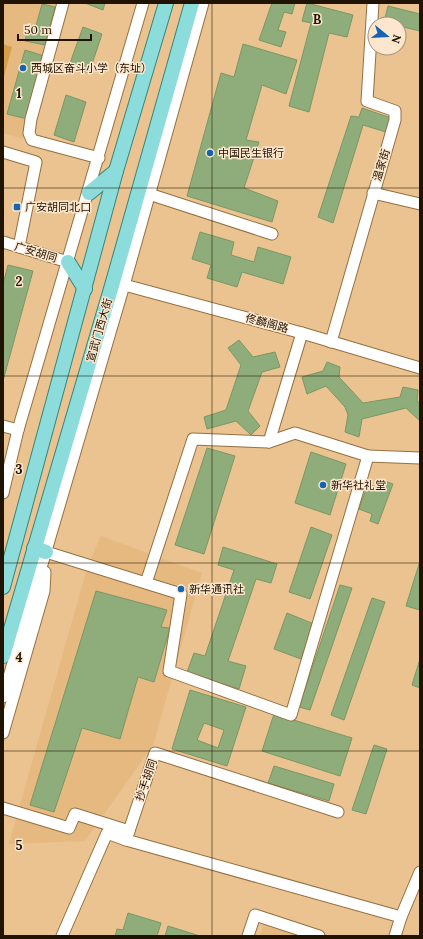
<svg xmlns="http://www.w3.org/2000/svg" width="423" height="939" font-family="Lora,'Noto Sans SC',serif">
<style>
.built{fill:#e5b980}
.green{fill:#d89d49}
.building{fill:#8fad7a;stroke:#799765;fill-rule:evenodd}
.lines{fill:none;stroke-linecap:round;stroke-linejoin:round}
.minor-casing{stroke:#947040;stroke-width:13}
.major-casing{stroke:#33877e;stroke-width:16}
.minor{stroke:#fff;stroke-width:11}
.major{stroke:#8bdcda;stroke-width:14}
.grid{fill:none;stroke:#211301;stroke-width:1;stroke-opacity:0.55}
.poi-dot{fill:#1564b3;stroke:#fce7ce;stroke-width:1.5}
.labels{text-anchor:middle;dominant-baseline:central;stroke-width:3;stroke-linejoin:round;paint-order:stroke}
.poi-label{font-size:11px;fill:#211301;stroke:#fce7ce;text-anchor:start}
.street-label{font-size:11px;fill:#211301;stroke:#fce7ce}
.grid-label{font-size:13px;text-anchor:middle;font-weight:bold;fill:#211301;stroke:#fce7ce;stroke-width:3;stroke-linejoin:round;paint-order:stroke}
</style>
<rect width="100%" height="100%" fill="#eac390"/>
<g class="built">
<polygon points="3,3 62,3 23,139 3,133"/>
<polygon points="101,536 202,573 153,745 85,841 9,844 88,565"/>
<polygon points="264,923 304,936 260,936"/>
</g>
<polygon class="green" points="3,44 12,47 3,80"/>
<g class="building">
<polygon points="85,3 105,3 103,10"/>
<polygon points="272,3 295,3 292,14 284,12 278,30 286,32 281,47 259,40"/>
<polygon points="307,3 353,15 347,37 329,33 309,112 289,106 311,23 302,21"/>
<polygon points="42,4 55,7 45,45 25,41 29,25 36,26"/>
<polygon points="388,6 420,14 420,31 399,26 399,24 384,22"/>
<polygon points="83,27 102,34 89,73 69,66"/>
<polygon points="243,44 297,60 286,94 262,85 246,140 259,142 244,188 278,201 272,222 187,196 221,73 234,77"/>
<polygon points="25,50 44,56 27,119 7,114"/>
<polygon points="66,95 86,102 74,142 54,135"/>
<polygon points="362,108 391,118 386,132 363,125 333,223 318,217 351,116 359,117"/>
<polygon points="200,232 234,242 231,255 254,262 258,247 291,257 283,284 242,272 237,287 207,278 211,265 192,259"/>
<polygon points="8,265 33,271 3,381 3,284"/>
<polygon points="239,340 253,357 275,352 280,367 262,372 248,411 260,426 251,435 236,421 207,429 204,417 226,410 241,365 228,348"/>
<polygon points="327,362 340,367 339,377 363,403 400,397 403,387 418,390 417,401 420,403 420,421 406,408 362,419 359,437 345,432 348,415 345,407 326,386 307,394 302,377 323,371"/>
<polygon points="207,448 235,456 204,554 175,545"/>
<polygon points="311,452 346,464 330,515 295,503"/>
<polygon points="382,480 393,484 378,524 370,521 372,514 359,509 368,484 379,488"/>
<polygon points="311,527 332,535 310,599 289,592"/>
<polygon points="223,547 277,564 271,583 256,579 228,661 246,666 239,689 187,672 194,653 205,656 234,570 218,565"/>
<polygon points="420,561 420,610 406,606"/>
<polygon points="340,585 352,588 310,710 299,707"/>
<polygon points="96,591 167,610 161,627 170,628 154,682 138,677 120,739 82,728 54,812 30,805"/>
<polygon points="372,598 385,602 344,720 331,715"/>
<polygon points="287,613 314,624 301,659 274,649"/>
<polygon points="420,659 420,688 412,685"/>
<path d="M190,690L246,707L227,766L172,749ZM204,723L224,730L218,748L197,740Z"/>
<polygon points="274,714 352,738 340,776 262,751"/>
<polygon points="374,745 387,749 366,814 352,810"/>
<polygon points="274,766 334,784 329,801 268,783"/>
<polygon points="128,913 161,923 157,936 115,936 117,929 123,930"/>
<polygon points="168,926 200,936 165,936"/>
</g>
<g class="lines">
<g class="minor-casing">
<g id="minor">
<polyline points="63,3 31,119 29,133 32,140 99,158"/>
<polyline points="3,152 36,162 19,247"/>
<polyline points="373,193 420,204"/>
<polyline points="149,194 272,234"/>
<polyline points="3,242 68,262"/>
<polyline points="117,283 302,333 420,368"/>
<polyline points="331,342 395,120 395,111 367,101 373,3"/>
<polyline points="3,426 18,430"/>
<polyline points="269,442 302,333"/>
<polyline points="368,456 420,458"/>
<polyline points="3,493 18,430 143,3"/>
<polyline points="46,552 181,594 169,671 291,715 368,456 295,433 269,442 193,439 146,583"/>
<polyline points="3,697 124,285 203,3"/>
<polyline points="3,733 44,591 45,572"/>
<polyline points="3,808 69,828 75,814 129,831"/>
<polyline points="126,840 401,917"/>
<polyline points="62,936 107,833 126,840 155,753 338,812"/>
<polyline points="248,936 255,915 319,936"/>
<polyline points="395,936 401,917 420,872"/>
</g>
</g>
<g class="major-casing">
<g id="major">
<polyline points="89,193 116,171"/>
<polyline points="68,262 85,289"/>
<polyline points="34,548 46,552"/>
<polyline points="3,587 116,171 166,3"/>
<polyline points="3,656 113,282 192,3"/>
</g>
</g>
<use href="#minor" class="minor"/>
<use href="#major" class="major"/>
</g>
<path class="grid" d="M212,3V936M3,188H420M3,376H420M3,563H420M3,751H420"/>
<g class="poi-dot">
<circle cx="23" cy="68" r="4"/>
<circle cx="210" cy="153" r="4"/>
<rect x="13" y="203" width="8" height="8" rx="2"/>
<circle cx="323" cy="485" r="4"/>
<circle cx="181" cy="589" r="4"/>
</g>
<g class="labels">
<g class="poi-label">
<text x="31" y="68">西城区奋斗小学（东址）</text>
<text x="218" y="153">中国民生银行</text>
<text x="25" y="207">广安胡同北口</text>
<text x="331" y="485">新华社礼堂</text>
<text x="189" y="589">新华通讯社</text>
</g>
<g class="street-label">
<text transform="translate(381 165) rotate(-73)">温家街</text>
<text transform="translate(36 252) rotate(17)">广安胡同</text>
<text transform="translate(267 323) rotate(15)">佟麟阁路</text>
<text transform="translate(99 330) rotate(-74)">宣武门西大街</text>
<text transform="translate(146 780) rotate(-71)">抄手胡同</text>
</g>
</g>
<g class="grid-label">
<text x="317" y="24">B</text>
<text x="19" y="98">1</text>
<text x="19" y="286">2</text>
<text x="19" y="474">3</text>
<text x="19" y="662">4</text>
<text x="19" y="850">5</text>
</g>
<rect width="423" height="939" fill="none" stroke="#211301" stroke-width="8"/>
<g transform="translate(387 36) rotate(108)"><circle r="19" fill="#fce7ce" stroke="#a4927c"/>
<path d="M0-3L7 15L0 10L-7 15Z" fill="#1564b3"/>
<text y="-6" font-size="11" font-weight="bold" text-anchor="middle" fill="#211301">N</text>
</g>
<path d="M18 34v6h73v-6" fill="none" stroke="#211301" stroke-width="2"/>
<text x="24" y="34" font-size="12" fill="#211301" stroke="#fce7ce" stroke-width="3" paint-order="stroke">50 m</text>
</svg>
